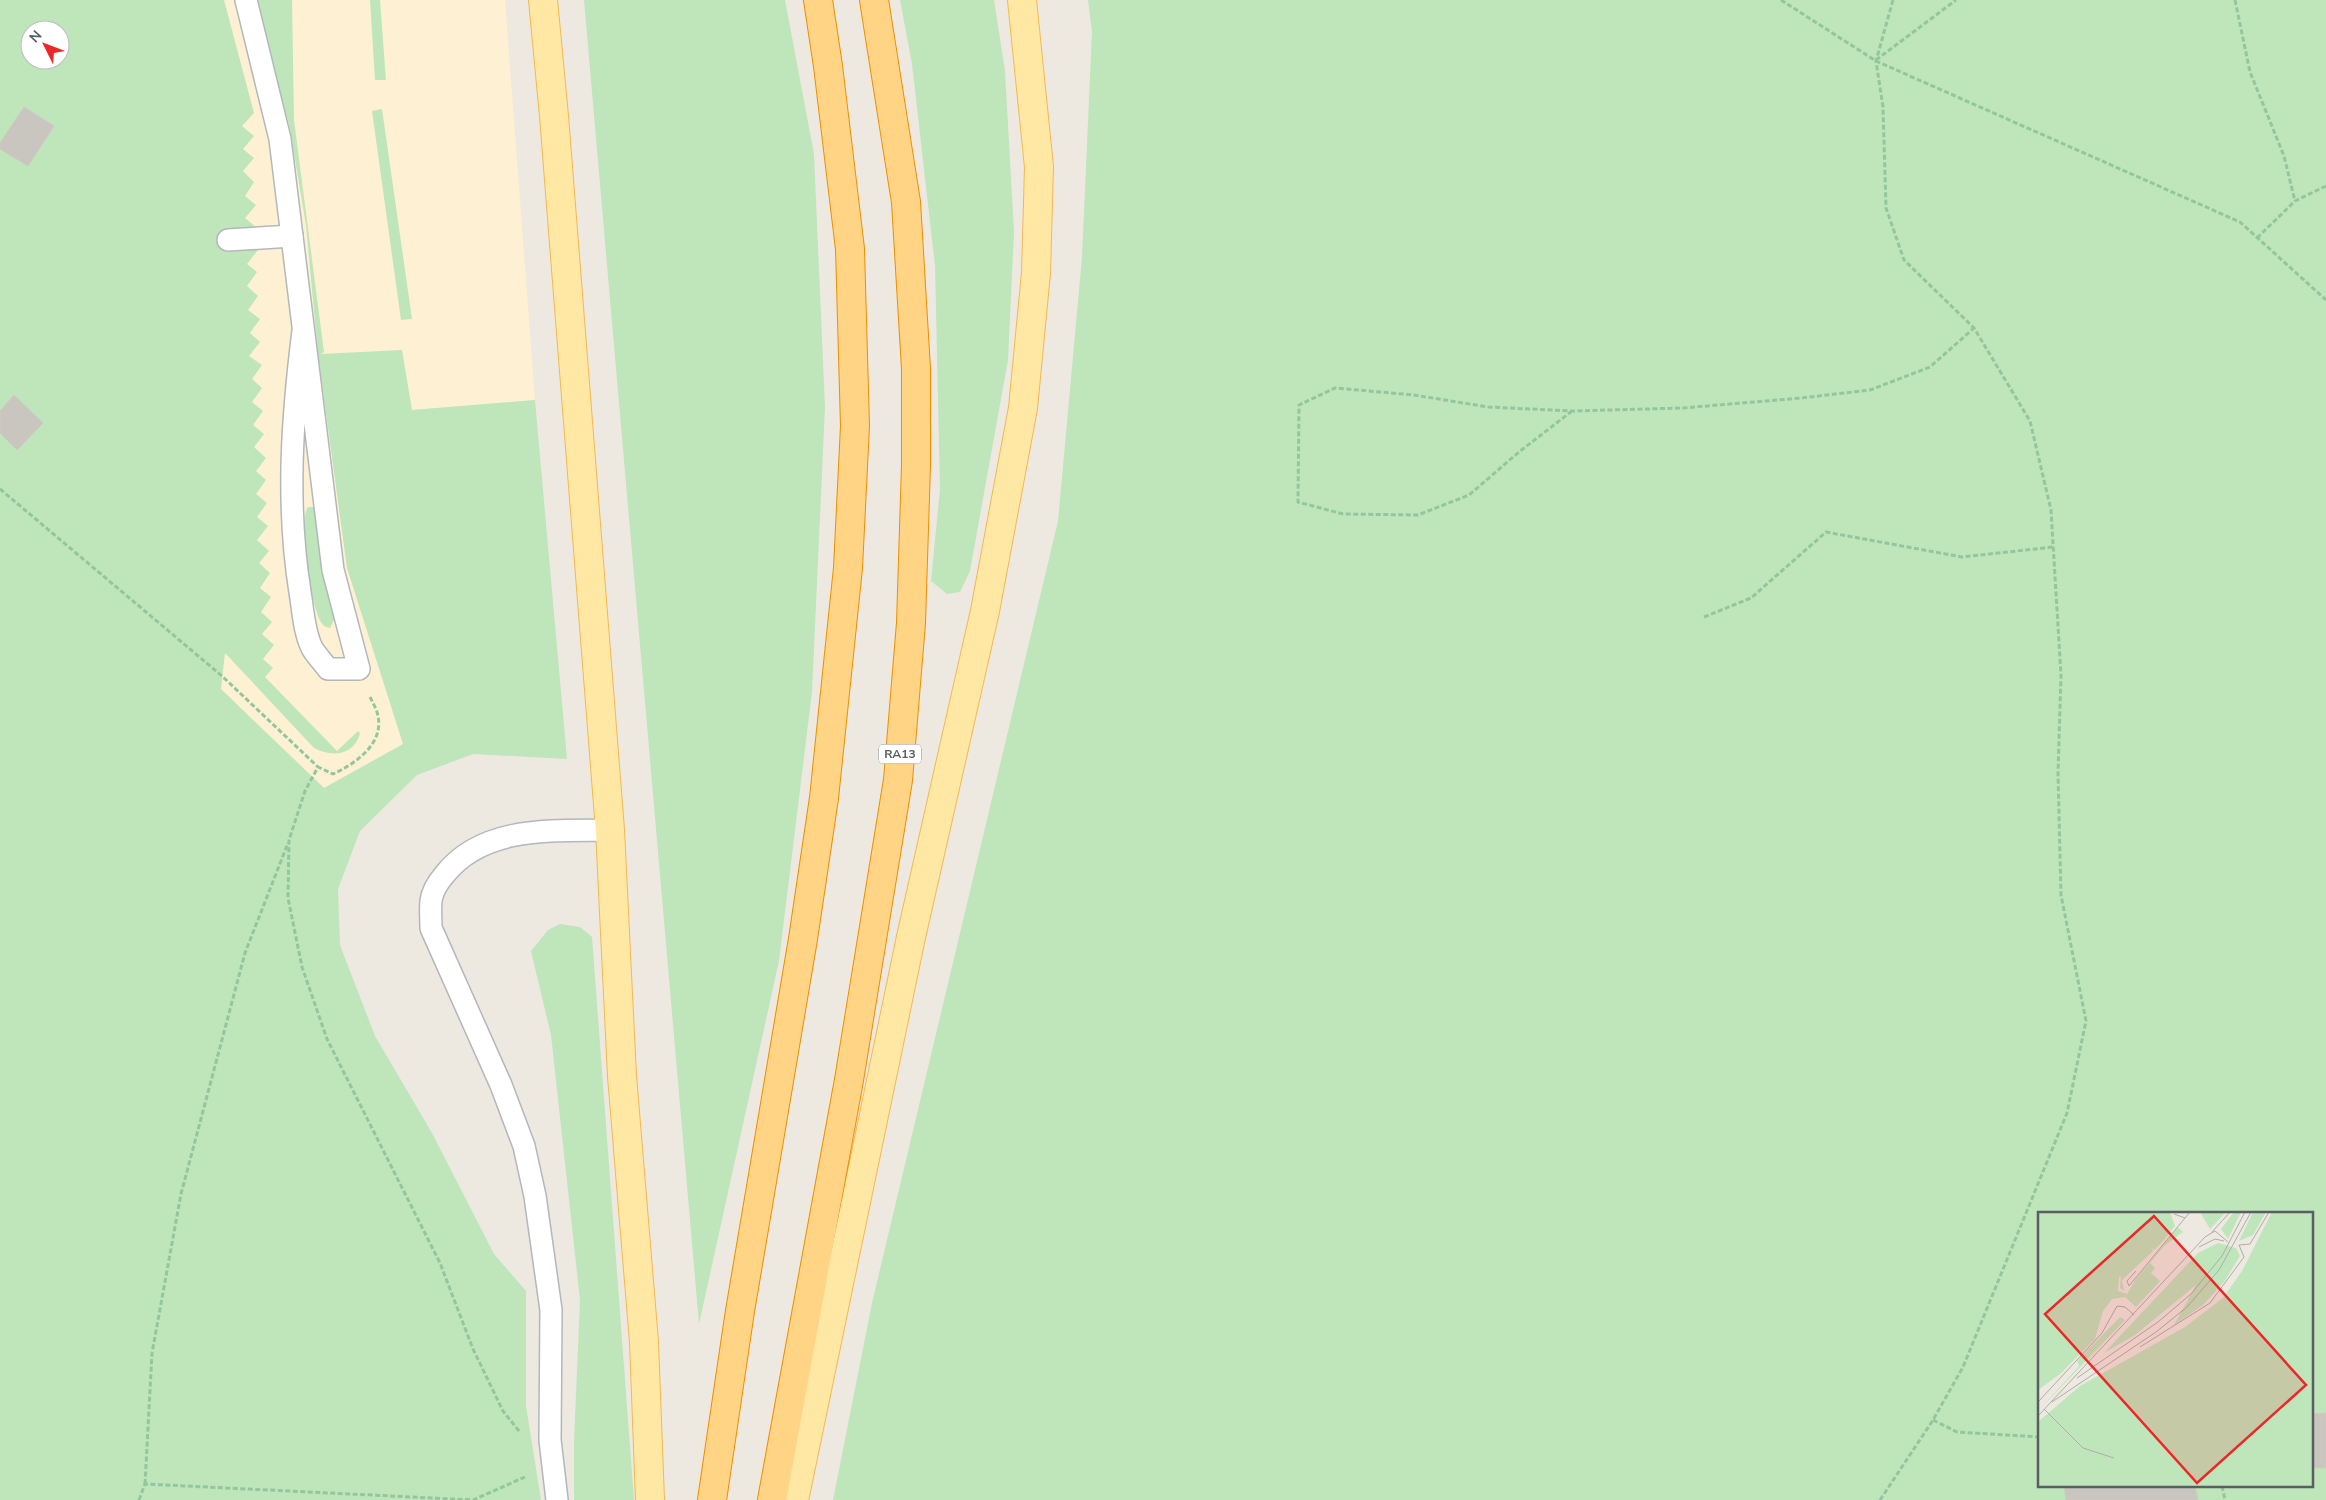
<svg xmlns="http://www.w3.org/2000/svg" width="2326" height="1500" font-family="'Nunito Sans',sans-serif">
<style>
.commercial{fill:#fef1d3}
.green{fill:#bfe5bb;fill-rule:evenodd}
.building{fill:#c9c5bf;stroke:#d1cabf}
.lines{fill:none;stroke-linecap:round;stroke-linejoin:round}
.service-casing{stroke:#b3b7bc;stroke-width:24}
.primary-casing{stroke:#f4b852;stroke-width:30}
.motorway-casing{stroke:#ed8e00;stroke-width:30}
.path{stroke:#94c69e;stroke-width:3;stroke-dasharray:5 2.5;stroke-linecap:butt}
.service{stroke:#fff;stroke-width:21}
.primary{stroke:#ffe8a3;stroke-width:28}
.motorway{stroke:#ffd585;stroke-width:28}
.labels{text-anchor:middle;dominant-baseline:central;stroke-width:4;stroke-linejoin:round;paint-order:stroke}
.shield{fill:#fff;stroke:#8b8e91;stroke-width:1}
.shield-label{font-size:12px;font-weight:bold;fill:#595e62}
.inset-road{fill:none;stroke:#aeadaa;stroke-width:1}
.view{fill:#ed2628;fill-opacity:0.15;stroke:#ed2628;stroke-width:2.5}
.inset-edge{fill:none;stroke:#595e62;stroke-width:2.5}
</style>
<rect width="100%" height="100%" fill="#ede9e0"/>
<polygon class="commercial" points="224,0 505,0 535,400 411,410 347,568 404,744 324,788 221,689 241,66"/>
<g class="green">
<path d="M0,0H224L254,113L242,126L254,136L243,149L254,158L243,171L254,182L245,196L256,205L245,218L257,228L254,247L258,250L247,264L257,272L247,286L258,296L248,310L260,319L250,333L260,342L249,356L262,365L252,379L262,388L252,402L263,411L253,425L264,434L254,447L266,458L256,471L266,480L256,494L267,503L257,517L268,526L257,540L269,551L259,563L270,573L260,588L271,597L261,612L272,622L262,634L274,645L263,659L273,668L265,677L337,751L358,731L360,733C355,755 332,758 314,748L225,653L221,689L324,788L403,744L347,568L318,354L306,225L289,124L254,0H292L294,120L324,352L321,354L402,350L412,410L535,400L567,759L473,754L417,775L360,831L338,889L340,945L375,1036L432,1133L494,1254L526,1291V1406L541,1500H0ZM30,30H60V60H30Z"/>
<polygon points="370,0 380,0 386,80 375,80"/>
<polygon points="584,0 785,0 814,154 825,407 812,692 779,961 699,1324"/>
<polygon points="900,0 994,0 1005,71 1014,232 1008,360 970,571 960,592 947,594 931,581 940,489 935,266 912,64"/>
<path d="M1088,0H2326V1500H833L872,1303L1058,521L1082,257L1092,32ZM2040,1214H2312V1486H2040Z"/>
<polygon points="382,109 412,319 401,320 372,111"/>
<path d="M308,507H315L326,589L335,618L330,628C326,627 323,626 321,622C311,607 298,519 308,507Z"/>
<polygon points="560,924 580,927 592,937 634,1500 574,1500 574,1441 580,1300 551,1035 531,951 548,930"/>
</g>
<g class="building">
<polygon points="24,107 54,126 28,166 0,149 0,143"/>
<polygon points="14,395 43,423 17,450 0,433 0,411"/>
<polygon points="2326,1413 2326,1468 2312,1468 2312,1414"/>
<polygon points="2064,1486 2195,1486 2198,1500 2066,1500"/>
</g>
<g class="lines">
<g class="service-casing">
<g id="service">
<path d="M246,0L280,139L333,570L359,669H328C323,662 316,655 312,648C304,632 303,610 300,592C286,504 292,419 303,331"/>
<polyline points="228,240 292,236"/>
<path d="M557,1500L550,1440L551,1310L535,1196L524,1146L501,1085L431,928C431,919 430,909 431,901C432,892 439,881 445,874C484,825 554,831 610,830"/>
</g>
</g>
<g class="primary-casing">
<g id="primary">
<polyline points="543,0 554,116 610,830 622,1076 644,1342 650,1500"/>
<polyline points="794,1500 911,937 985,611 1023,408 1036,273 1039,167 1022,0"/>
</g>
</g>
<g class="motorway-casing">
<g id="motorway">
<polyline points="712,1500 740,1311 803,939 824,798 848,568 855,426 850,249 828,66 818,0"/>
<polyline points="772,1500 849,1080 898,780 911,623 916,465 916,369 906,202 874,0"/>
</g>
</g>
<g class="path">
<polyline points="1781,0 1876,61 2240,222 2326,300"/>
<polyline points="2235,0 2250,72 2284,156 2295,201"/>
<polyline points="1876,60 1956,0"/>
<polyline points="2257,238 2295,201 2326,186"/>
<polyline points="1572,411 1519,452 1469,495 1418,515 1343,514 1298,502 1299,405 1335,388 1414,395 1488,407 1572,411 1683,408 1801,398 1870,390 1930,367 1974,328"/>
<polyline points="0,489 222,676 318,767"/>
<polyline points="1704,617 1751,598 1826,532 1962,557 2053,547"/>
<path d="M370,697C373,703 377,710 378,716C384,744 355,764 333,774L318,767L305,791L289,840L288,898L302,967L327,1039L440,1263L473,1349L503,1411L519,1431"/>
<polyline points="1933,1420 1957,1432 2040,1437"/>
<polyline points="145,1484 152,1353 181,1194 245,953 288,843"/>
<polyline points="2222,1486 2225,1500"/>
<polyline points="139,1500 145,1484 473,1500 525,1477"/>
<polyline points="1880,1500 1933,1420 1963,1367 2067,1113 2086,1021 2061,895 2058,773 2061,675 2051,510 2030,421 1974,328 1904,260 1886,208 1883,107 1876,61 1893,0"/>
</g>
<use href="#service" class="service"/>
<use href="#primary" class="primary"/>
<use href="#motorway" class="motorway"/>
</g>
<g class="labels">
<rect class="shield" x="879" y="744.5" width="42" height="19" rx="4"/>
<g class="shield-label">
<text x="900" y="754">RA13</text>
</g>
</g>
<g transform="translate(2038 1212)">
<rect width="275" height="275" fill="#ede9e0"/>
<path d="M0,0H132L137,14L124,30L116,38L114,36L115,39L84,68L86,79L82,76L83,64L81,65L80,79L89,82L98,67L140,15L145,20L126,34L112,51L117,56L113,61L122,69L98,95L87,85L74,87L65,99L57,127L22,162L0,178ZM162,0H188L172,17ZM196,0H203L190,27L183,17ZM215,0H228L215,23L201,29ZM234,0H275V275H0V210L42,174L147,115L185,86L204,59ZM180,31L198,36L202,44L186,70L165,93L136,113L158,73L97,123L66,141L160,41ZM82,105L87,108L0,199L41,154L39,149Z" fill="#bfe5bb"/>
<path class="inset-road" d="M136,2L147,6L152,0M174,20L192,0M201,33L212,32L231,0M161,35L177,27L186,29M91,74L147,6M91,74L89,69L98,59M102,135L172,91L206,45L201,33M39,166L120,110L153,82L184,44L207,0M0,190L64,121L79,94L87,95L96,103M14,190L118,120L149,95L181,58L213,0M6,197L45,236L76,246M0,204L167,25L177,19L190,30"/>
<path class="view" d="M116,4L268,173L159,271L7,102Z"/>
<rect width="275" height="275" class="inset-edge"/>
</g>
<g transform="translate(45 45) rotate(312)"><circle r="24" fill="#ffffff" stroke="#bdbfc0"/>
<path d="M0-4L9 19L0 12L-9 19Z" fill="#ed2628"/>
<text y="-8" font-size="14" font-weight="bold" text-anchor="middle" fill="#595e62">N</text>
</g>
</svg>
